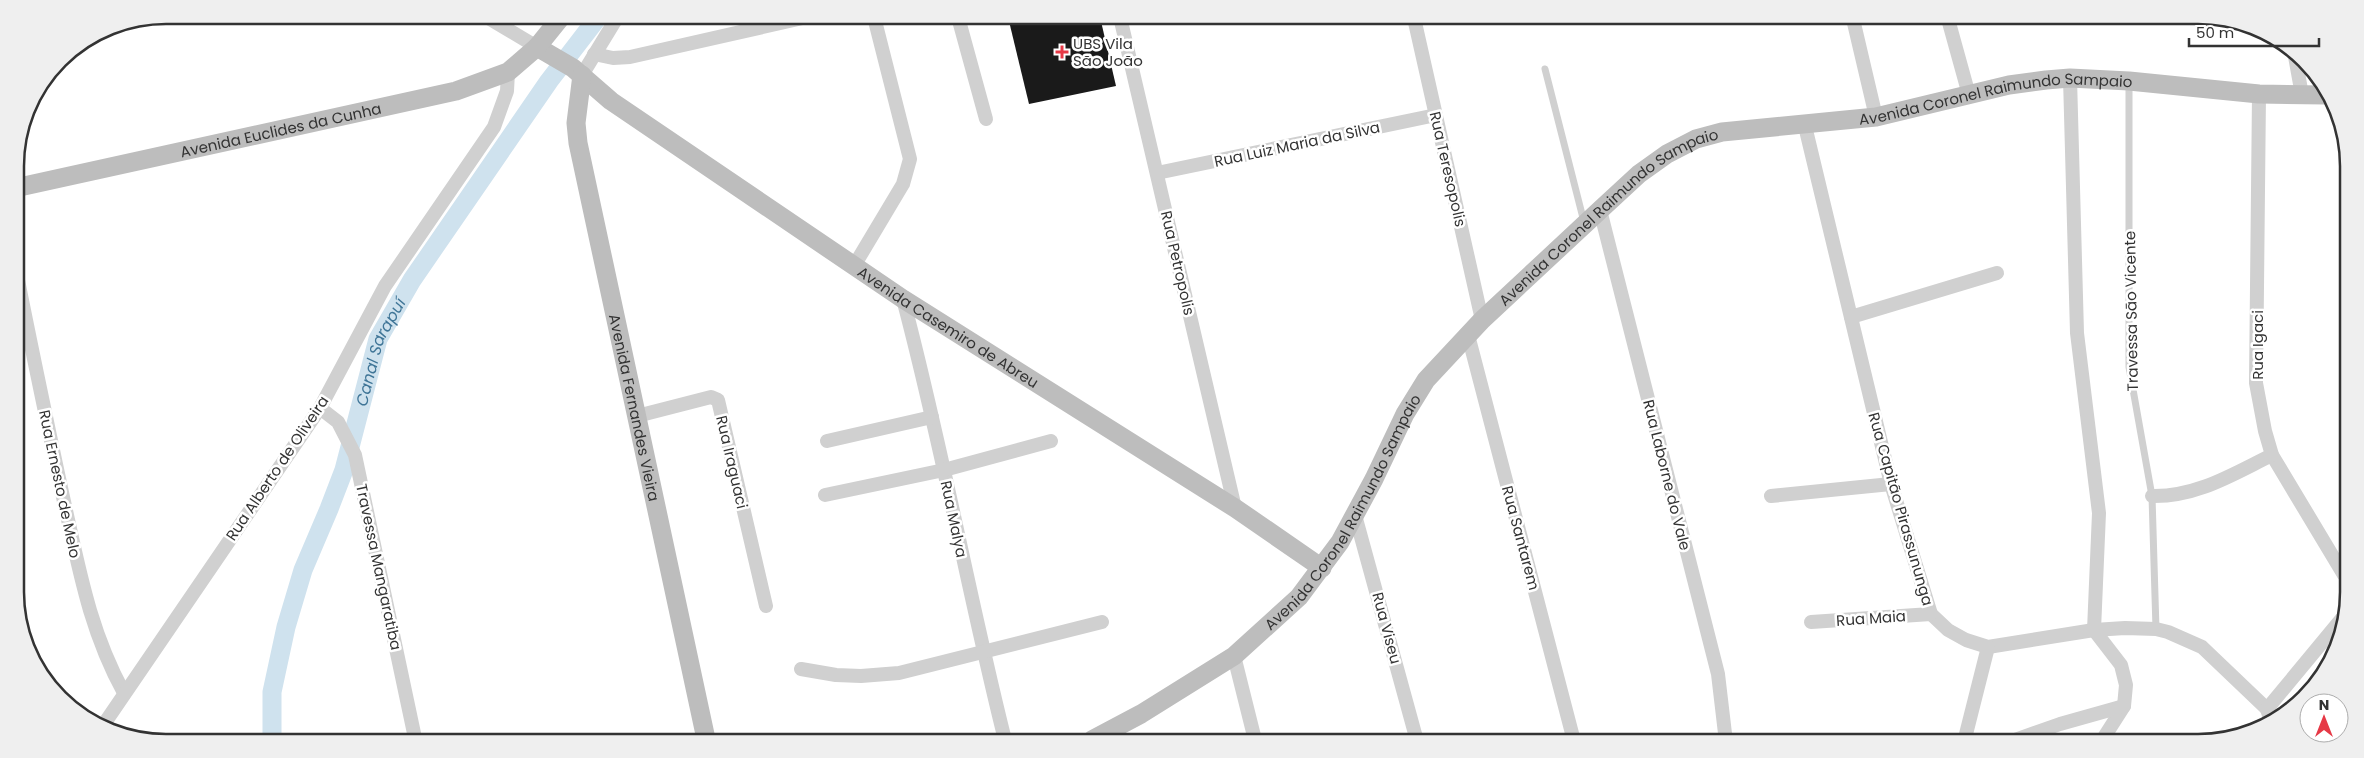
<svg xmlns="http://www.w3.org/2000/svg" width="2364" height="758" font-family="Poppins,sans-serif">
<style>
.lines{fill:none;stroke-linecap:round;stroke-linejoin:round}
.canal{stroke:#cfe2ee;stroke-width:19}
.building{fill:#1a1a1a}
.lane{stroke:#d0d0d0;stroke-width:7}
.street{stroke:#d0d0d0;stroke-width:14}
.secondary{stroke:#bdbdbd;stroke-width:19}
.poi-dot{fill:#e63946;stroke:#fff;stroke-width:2}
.labels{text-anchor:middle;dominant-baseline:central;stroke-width:5;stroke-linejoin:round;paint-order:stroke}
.poi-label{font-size:15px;fill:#333;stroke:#fff;text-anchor:start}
.street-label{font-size:15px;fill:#333;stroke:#fff}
.water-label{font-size:16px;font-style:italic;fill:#3f7597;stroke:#fff}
.rim{fill:none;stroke:#333;stroke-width:2.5}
</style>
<rect width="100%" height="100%" fill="#fff"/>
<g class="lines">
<path class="canal" id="s1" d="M272,738V692L286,627L303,570L329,509L344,470L378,339L412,280L549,81L599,16"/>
</g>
<polygon class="building" points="1008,17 1100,17 1116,86 1029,104"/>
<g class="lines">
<g class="lane">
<polyline points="1545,69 1584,222"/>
<polyline points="2129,81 2129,367 2152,496 2156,629"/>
</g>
<g class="street">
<polyline points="485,16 537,47"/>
<polyline points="958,17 986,119"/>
<polyline points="1120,17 1235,508"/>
<polyline points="1414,18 1482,320"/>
<polyline points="1853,19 1876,117"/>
<polyline points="1948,19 1969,95"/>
<polyline points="2294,51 2302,95"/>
<polyline points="594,54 613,58 630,57 807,17"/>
<polyline points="582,75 618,16"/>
<polyline points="2070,78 2077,333 2099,513 2094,630 2121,665 2126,685 2124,706 2101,742"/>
<polyline points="2259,94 2256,383 2265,431 2272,455 2344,575"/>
<polyline points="1805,126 1891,484 1931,614 1948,630 1966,640 1988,647 2094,630 2125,628 2156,629 2168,632 2202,647 2267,709"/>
<polyline points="1157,173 1436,115"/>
<polyline points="1600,210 1718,674 1726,742"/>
<polyline points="854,266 903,184 910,159 874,17"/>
<path d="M16,270C31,346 47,422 63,497C79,568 89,629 124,693"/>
<path d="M903,299C942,445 968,593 1005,740"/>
<polyline points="1851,317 1997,273"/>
<polyline points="1468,335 1574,741"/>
<polyline points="320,408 338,422 355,455 415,738"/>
<polyline points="637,416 711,397 718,400 766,606"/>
<polyline points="827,441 932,417"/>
<polyline points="825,495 944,470 1051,441"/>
<polyline points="1771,496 1891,484"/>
<path d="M2152,496C2197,497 2233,474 2272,455"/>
<polyline points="1355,515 1417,741"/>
<polyline points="1811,622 1931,614"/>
<polyline points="1234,656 1255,740"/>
<polyline points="801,669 836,675 861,676 899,673 1102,622"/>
<polyline points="2267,709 2344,616"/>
<polyline points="2267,709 2271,722"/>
<polyline points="102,727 320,408 385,286 494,127 507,91 508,72"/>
<polyline points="1964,742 1988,647"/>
<polyline points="2009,742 2060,724 2124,706"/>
</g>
<g class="secondary">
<path id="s2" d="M537,47L573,68L611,101L903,299L1235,508L1322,568"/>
<path id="s3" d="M582,75L576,123L578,143L706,739"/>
<path id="s4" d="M15,188L456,91L508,72L537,47L562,16"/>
<path id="s5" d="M1092,740L1141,714L1234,656L1299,597L1340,542L1374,479L1405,414L1426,380L1482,320L1600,210L1639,174L1667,154L1696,139L1722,132L1876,117L2009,85L2046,80L2070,78L2129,81L2259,94L2325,95"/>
</g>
</g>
<path class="poi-dot" d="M1059.5 44.5h5v5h5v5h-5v5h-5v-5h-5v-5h5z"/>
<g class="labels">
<g class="poi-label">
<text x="1073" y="43">UBS Vila<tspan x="1073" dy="17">São João</tspan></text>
</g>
<g class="street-label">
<text stroke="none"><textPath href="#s5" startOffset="1172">Avenida Coronel Raimundo Sampaio</textPath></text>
<text stroke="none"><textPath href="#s4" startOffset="272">Avenida Euclides da Cunha</textPath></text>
<text transform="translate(1297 144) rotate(-12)">Rua Luiz Maria da Silva</text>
<text transform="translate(1448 169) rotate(77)">Rua Teresopolis</text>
<text stroke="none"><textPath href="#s5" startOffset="752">Avenida Coronel Raimundo Sampaio</textPath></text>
<text transform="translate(1178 263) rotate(77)">Rua Petropolis</text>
<text transform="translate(2131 311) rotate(-91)">Travessa Sāo Vicente</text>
<text stroke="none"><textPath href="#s2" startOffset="498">Avenida Casemiro de Abreu</textPath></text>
<text transform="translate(2257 345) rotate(-90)">Rua Igaci</text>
<text stroke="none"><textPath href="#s3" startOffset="339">Avenida Fernandes Vieira</textPath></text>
<text transform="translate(732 462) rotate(77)">Rua Iraguaci</text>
<text transform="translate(277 468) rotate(-56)">Rua Alberto de Oliveira</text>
<text transform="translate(1667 475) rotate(76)">Rua Laborne do Vale</text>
<text transform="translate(60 484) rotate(78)">Rua Ernesto de Melo</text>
<text transform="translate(1901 509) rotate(74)">Rua Capitão Pirassununga</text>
<text stroke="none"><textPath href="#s5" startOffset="348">Avenida Coronel Raimundo Sampaio</textPath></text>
<text transform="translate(954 519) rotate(78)">Rua Malya</text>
<text transform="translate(1521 538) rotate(75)">Rua Santarem</text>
<text transform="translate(379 567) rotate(78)">Travessa Mangaratiba</text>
<text transform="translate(1871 618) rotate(-4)">Rua Maia</text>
<text transform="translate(1387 628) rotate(75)">Rua Viseu</text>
</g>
<g class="water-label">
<text stroke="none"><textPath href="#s1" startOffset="404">Canal Sarapuí</textPath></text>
</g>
</g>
<path d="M0 0H2364V758H0ZM166 24H2198A142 142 0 0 1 2340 166V592A142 142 0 0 1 2198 734H166A142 142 0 0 1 24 592V166A142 142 0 0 1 166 24Z" fill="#efefef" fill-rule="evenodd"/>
<path class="rim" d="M166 24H2198A142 142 0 0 1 2340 166V592A142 142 0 0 1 2198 734H166A142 142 0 0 1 24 592V166A142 142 0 0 1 166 24Z"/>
<g transform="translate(2324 718)"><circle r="24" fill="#ffffff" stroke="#adadad"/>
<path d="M0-4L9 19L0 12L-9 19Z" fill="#e63946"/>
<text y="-8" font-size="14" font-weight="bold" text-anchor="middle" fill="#333333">N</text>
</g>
<path d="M2189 38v8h130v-8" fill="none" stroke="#333333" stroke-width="2.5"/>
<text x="2196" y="38" font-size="15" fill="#333333" stroke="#ffffff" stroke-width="4" paint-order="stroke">50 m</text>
</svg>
